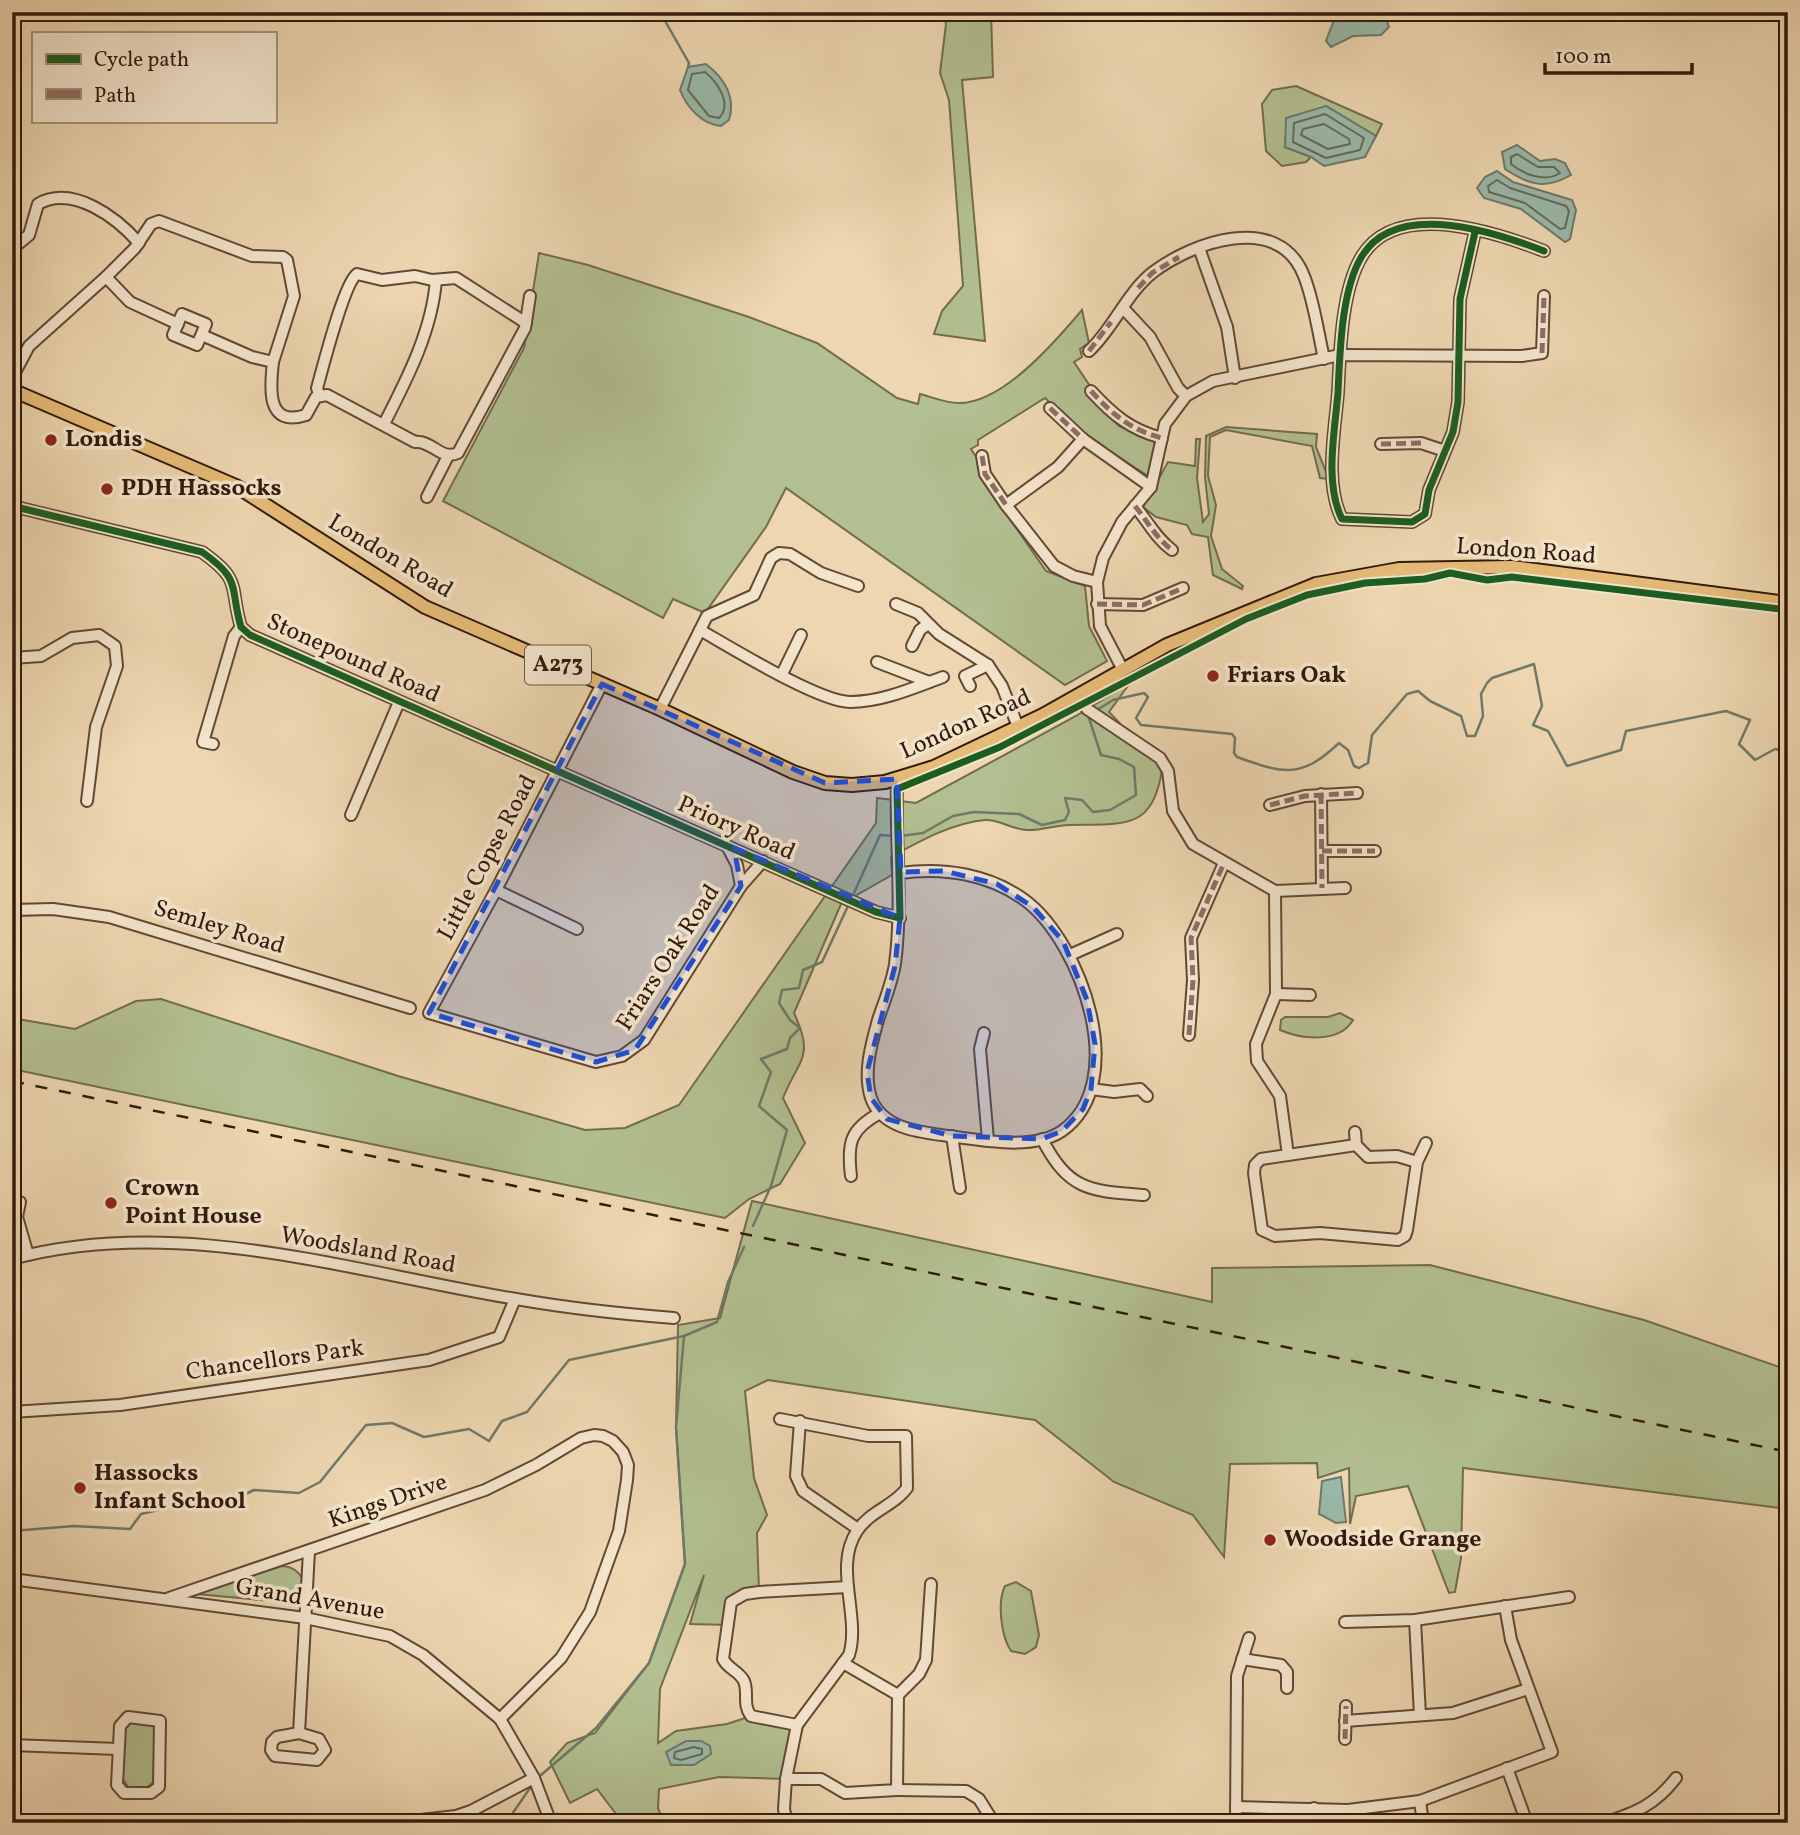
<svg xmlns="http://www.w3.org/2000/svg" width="1800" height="1835" font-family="Vollkorn,serif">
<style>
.green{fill:#b2bf90;stroke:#726c4d;stroke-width:2}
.water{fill:#99b9a9;stroke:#707969;stroke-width:2}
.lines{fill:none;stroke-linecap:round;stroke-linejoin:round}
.shore{stroke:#666a5a;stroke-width:2}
.stream{stroke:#707969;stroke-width:2.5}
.minor-casing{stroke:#614934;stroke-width:14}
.major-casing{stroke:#321a0a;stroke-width:16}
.minor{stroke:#f3e4cc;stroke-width:10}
.major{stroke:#e6bb78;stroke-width:12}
.rail{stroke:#321a0a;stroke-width:2.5;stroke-dasharray:12 12;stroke-linecap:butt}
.quiet{stroke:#8d6e63;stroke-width:5;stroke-dasharray:10 5;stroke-linecap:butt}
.cycleway-casing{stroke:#f3e4cc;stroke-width:11}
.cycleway{stroke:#1b5e20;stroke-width:7}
.marked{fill:#1d4ed8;fill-opacity:0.2;stroke:#1d4ed8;stroke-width:5;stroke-dasharray:14 9;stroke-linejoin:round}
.poi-dot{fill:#8f2418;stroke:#f3e4cc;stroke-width:2.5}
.labels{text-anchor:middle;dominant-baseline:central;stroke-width:7;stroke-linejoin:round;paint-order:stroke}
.shield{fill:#f3e4cc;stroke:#6c5744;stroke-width:2}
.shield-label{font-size:23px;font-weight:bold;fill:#321a0a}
.poi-label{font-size:24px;font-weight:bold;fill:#321a0a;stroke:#f3e4cc;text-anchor:start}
.street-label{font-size:24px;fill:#321a0a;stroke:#f3e4cc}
</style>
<rect width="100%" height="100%" fill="#edd6b0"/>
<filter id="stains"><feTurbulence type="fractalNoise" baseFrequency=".00286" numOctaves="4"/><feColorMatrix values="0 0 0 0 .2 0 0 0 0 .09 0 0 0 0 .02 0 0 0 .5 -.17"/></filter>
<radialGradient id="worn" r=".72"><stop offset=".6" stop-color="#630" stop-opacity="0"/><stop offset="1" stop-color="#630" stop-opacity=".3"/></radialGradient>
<g class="green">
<polygon points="943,12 991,12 993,77 962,80 985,341 934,334 942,311 963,286 949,100 940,73 946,24"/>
<polygon points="1296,86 1382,124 1376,136 1326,106 1285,147 1311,157 1306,162 1282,166 1266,151 1262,104 1272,90"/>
<path d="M539,253L588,265L749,317L817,343L897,398L918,404L920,394C932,397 946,403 958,403C1002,404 1055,342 1082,310L1089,343L1080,349L1082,357L1074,362L1090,386L1086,392L1119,426L1155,442L1148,476L1082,433L1045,398L978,440V445L971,449L978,460L980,476L1046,571L1085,586L1089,626L1107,661L1065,685L786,488L766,527L705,613L673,599L663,618L443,501L524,348Z"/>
<polygon points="1226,427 1317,434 1316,447 1329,479 1320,478 1312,446 1226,430 1210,437 1208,476 1216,505 1211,536 1222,569 1243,586 1242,589 1213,575 1208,537 1192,534 1187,525 1156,517 1143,507 1168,462 1195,466 1196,439 1200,439 1197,478 1203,522 1209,514 1205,477 1206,436"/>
<path d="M1130,683L1109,712L1127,731L1164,757C1155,830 1132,824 1069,825C1055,825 1041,831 1027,830C1013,830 999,819 985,820C952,823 920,841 891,857L892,875L841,904L794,1013C815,1058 799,1058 783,1098L805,1143L780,1184L749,1199L725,1218L12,1069V1018L75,1029L136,1001L161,999L398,1076L585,1130L625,1128L679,1105L876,823L877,798L916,803L1076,716Z"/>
<path d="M1340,1013L1353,1020C1339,1044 1301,1039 1280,1030L1281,1020L1285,1017H1328Z"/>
<polygon points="752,1201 1212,1302 1212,1268 1430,1265 1644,1320 1788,1370 1788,1509 1463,1468 1461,1558 1455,1592 1449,1593 1408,1486 1356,1496 1350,1524 1349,1468 1318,1478 1317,1463 1230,1464 1224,1557 1193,1515 1114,1482 1035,1420 768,1380 745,1391 754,1478 767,1515 757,1533 759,1592 738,1597 730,1625 690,1624 704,1575 660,1689 658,1743 676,1731 727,1724 751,1716 797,1725 786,1779 719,1777 659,1789 658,1808 664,1823 623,1823 597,1789 570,1803 550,1762 567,1743 595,1733 649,1663 685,1564 676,1427 678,1325 720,1318"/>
<path d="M282,1566C303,1567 313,1591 293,1603L196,1594Z"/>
<path d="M1016,1582L1031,1591L1039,1635L1036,1647L1025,1654L1011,1651C1001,1636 997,1602 1005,1586Z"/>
<polygon points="132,1721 151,1722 157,1726 156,1780 145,1789 129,1788 122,1778 124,1728"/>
</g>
<g class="water">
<polygon points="1374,12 1384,13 1389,27 1381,35 1353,36 1331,47 1326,41 1334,20 1359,18"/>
<path d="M706,64C724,78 736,97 729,120L721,126C702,124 687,108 680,90L688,67Z"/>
<polygon points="1326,106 1376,136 1365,157 1324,166 1311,157 1285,147 1286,118"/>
<path d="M1517,145L1540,161L1555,159L1565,163L1571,175C1545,190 1529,185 1505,169L1502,152Z"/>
<polygon points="1497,171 1513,182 1572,200 1576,210 1570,239 1565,242 1521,209 1484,198 1477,188 1485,177"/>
<polygon points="1341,1477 1346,1522 1336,1523 1319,1514 1322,1481"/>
<polygon points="686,1741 701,1741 710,1746 711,1754 694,1765 671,1765 666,1752"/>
</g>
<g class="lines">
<g class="shore">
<path d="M705,72C717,82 733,104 719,118L709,116L688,90L692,74Z"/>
<polygon points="1325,114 1364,138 1360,150 1326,158 1293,142 1294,123"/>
<polygon points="1324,124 1349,139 1350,144 1328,149 1301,135 1303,129"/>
<path d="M1517,154L1538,167H1554L1560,173C1545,183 1523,174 1511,164V157Z"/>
<polygon points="1497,180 1510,188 1566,206 1569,211 1565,228 1560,229 1525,203 1489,192 1488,186"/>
<polygon points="694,1747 702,1749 702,1754 681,1760 674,1758 675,1752"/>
</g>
<g class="stream">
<polyline points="660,12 689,63 688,67"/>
<path d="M1097,710L1113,700L1144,693L1148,697L1136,718L1141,725L1232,734L1235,738L1234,753L1237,757C1284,774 1301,779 1339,743L1348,750L1354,766L1359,768L1368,763L1372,735L1407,694L1418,691L1430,701L1461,716L1467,736H1475L1483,716L1481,694L1487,683L1492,678L1534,664L1542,706L1533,725L1548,731L1567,766L1621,750L1626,731L1726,711L1750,720L1739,744L1755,760L1775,749L1788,752"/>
<polyline points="901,836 923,833 953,816 974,812 1019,814 1042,825 1065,820 1069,812 1065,798 1082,800 1093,812 1110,810 1136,795 1134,767 1119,759 1101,755 1088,715"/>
<polyline points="854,893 880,835 894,836"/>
<polyline points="753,1226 771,1186 787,1130 759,1106 771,1072 761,1059 787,1049 790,1038 800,1028 790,1020 779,1003 782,990 799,988 803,970 822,962 847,908"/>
<polyline points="12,1531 74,1526 130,1529 141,1514 180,1505 227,1503 254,1490 299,1493 320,1482 366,1425 392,1423 424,1437 469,1429 489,1441 502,1421 527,1412 569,1360 684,1336 717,1322 728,1282 744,1247"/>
<polyline points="541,1775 596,1728 649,1663 685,1564 676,1427 684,1336"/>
<polyline points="506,1823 530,1788"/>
</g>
<g class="minor-casing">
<g id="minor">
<path d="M1475,232L1460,299L1458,402L1453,432L1429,490L1425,514L1412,522L1342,519C1324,483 1335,431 1338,392C1340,353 1341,290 1362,256C1397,199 1495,232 1544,251"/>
<path d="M13,248L29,235L38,204C73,184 117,218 139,243"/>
<polyline points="1199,248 1227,327 1235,378"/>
<polyline points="106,277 130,302 178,324"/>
<polyline points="1123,308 1150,337 1178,388 1186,396"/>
<polygon points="182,314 206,324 197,345 173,335"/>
<path d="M202,335L252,357L273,362C270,388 266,428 306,415L316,397L327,395L415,442C432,440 441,461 458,453L525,328L530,296"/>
<path d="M1089,351C1113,329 1126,294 1152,273C1192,242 1279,211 1304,276C1314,301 1318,332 1324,359"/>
<polyline points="12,378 29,346 106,277 135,248 151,224 159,221 252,256 283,257 287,260 294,296 273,362"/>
<path d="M1091,391C1113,415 1131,430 1162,438"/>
<path d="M319,394L317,388C323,367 344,283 357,274L382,280L415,276L432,280L456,278L526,323"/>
<polyline points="1050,408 1083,439"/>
<path d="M384,424C407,379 432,331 436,280"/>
<polyline points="1381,444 1421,443 1445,451"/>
<polyline points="982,456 985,474 1006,505"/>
<polyline points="427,497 448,456"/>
<path d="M12,506L202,552C243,581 229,586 241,627L250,635L876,912L900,918"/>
<path d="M1135,506C1148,522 1156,538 1172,550"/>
<polyline points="1097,582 1073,576 1054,566 1006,505 1058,467 1083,439 1151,487"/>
<polyline points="896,604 918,613 939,634 988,665"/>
<polyline points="1097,604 1143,605 1183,588"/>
<polyline points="700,630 707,616 754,595 771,558 779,553 790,554 821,573 858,586"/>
<polyline points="912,646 920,630 928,624"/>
<polyline points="12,658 41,656 72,638 99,635 115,646 117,666 96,727 87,801"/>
<polyline points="877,662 929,682"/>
<polyline points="1123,670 1100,626 1097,582 1103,558 1122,522 1151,487 1165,424 1186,396 1213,381 1340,355 1522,356 1542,353 1544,296"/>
<polyline points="782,674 801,635"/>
<polyline points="602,684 496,890 429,1013 596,1062 622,1056 644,1040 741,886 763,861"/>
<polyline points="970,686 965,676 988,665 1002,686 1018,727"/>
<polyline points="1080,694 1087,709 1160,758 1168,771 1173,811 1193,844 1275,891 1345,888"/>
<path d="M660,709L700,630C730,647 819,702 850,702C882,702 913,688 943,677"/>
<polyline points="213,744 203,742 234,636 241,627"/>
<path d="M897,779C895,841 903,902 895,964C892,983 884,1002 878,1020C871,1045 863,1073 871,1098C882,1129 920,1132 948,1136C981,1140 1033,1151 1062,1131C1131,1082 1081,943 1026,901C990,874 944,867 900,873"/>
<polyline points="1321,794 1322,888"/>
<polyline points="1270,805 1305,796 1357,793"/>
<polyline points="351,815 399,702"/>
<polyline points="726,844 737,865 741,886"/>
<polyline points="1322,851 1375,851"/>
<polyline points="496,890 577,929"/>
<polyline points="1275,891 1276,994 1256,1044 1257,1061 1280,1096 1288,1155"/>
<polyline points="12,910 53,909 109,917 410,1008"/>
<polyline points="1070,955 1117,934"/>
<polyline points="1276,994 1310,995"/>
<polyline points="984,1033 980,1049 988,1140"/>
<polyline points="1189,1035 1193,980 1191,938 1224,863"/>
<polyline points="1091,1089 1114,1092 1140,1089 1147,1096"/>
<polyline points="1355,1132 1356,1145 1368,1157 1397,1156 1417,1162"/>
<polyline points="952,1136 960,1188"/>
<path d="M1042,1139C1069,1191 1090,1191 1144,1195"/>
<polyline points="1356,1145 1261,1159 1255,1165 1254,1173 1262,1230 1275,1236 1320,1233 1398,1240 1405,1236 1407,1230 1417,1162 1426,1143"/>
<path d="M851,1176C847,1143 850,1129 880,1113"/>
<polyline points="20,1202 17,1217 28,1255"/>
<path d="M12,1259C178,1214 352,1272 516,1299C568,1308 621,1314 674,1318"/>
<polyline points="12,1412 120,1405 429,1360 499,1337 515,1299"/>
<path d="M780,1419L868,1436H906L907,1488C894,1506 870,1511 857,1531C833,1567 861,1617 849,1655L797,1725L786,1779L784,1809L787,1823"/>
<polyline points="800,1421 796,1476 803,1491 858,1529"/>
<polyline points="12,1579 305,1618 390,1636 423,1655 500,1719 534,1778 551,1823"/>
<polyline points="169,1598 485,1490 536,1465 581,1438 594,1435 603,1436 613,1441 623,1452 628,1465 627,1480 619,1531 590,1612 561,1658 500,1719"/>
<polyline points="1415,1620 1420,1715"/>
<polyline points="1345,1622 1415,1620 1569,1597"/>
<polyline points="1242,1659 1281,1665 1287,1672 1287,1688"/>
<polyline points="898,1695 919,1674 926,1660 931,1584"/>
<polygon points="128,1717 160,1721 159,1787 151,1793 124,1793 117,1785 120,1726"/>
<polyline points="1345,1721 1453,1713 1528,1689"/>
<path d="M797,1725L751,1716C742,1704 749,1694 744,1681C739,1671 728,1669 723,1659L731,1602L745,1594L759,1592L848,1587"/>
<polyline points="299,1733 277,1737 272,1742 271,1750 275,1756 317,1760 325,1750 319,1739 299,1733 309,1551"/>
<polyline points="1345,1739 1346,1706"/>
<polyline points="12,1745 118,1749"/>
<polyline points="1507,1768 1527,1823"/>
<polyline points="786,1779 821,1779 845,1793 897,1790 898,1695 843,1663"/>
<polyline points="897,1790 966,1791 979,1799 994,1823"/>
<polyline points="1420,1801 1423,1823"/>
<polyline points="1236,1807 1348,1810 1420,1801 1552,1752 1511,1640 1505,1606"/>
<polyline points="1314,1808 1314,1823"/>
<polyline points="394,1823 456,1816 471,1811 534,1778"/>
<polyline points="1236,1823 1237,1676 1249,1638"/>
<path d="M1604,1823C1637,1812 1655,1805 1676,1778"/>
</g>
</g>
<g class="major-casing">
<polyline id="major" points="12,390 236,486 425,607 660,709 793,772 825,783 852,785 885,782 934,767 1043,715 1167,645 1316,584 1399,569 1512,567 1788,603"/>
</g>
<use href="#minor" class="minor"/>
<use href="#major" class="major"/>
<polyline class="rail" points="12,1081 1788,1452"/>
<g class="quiet">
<polyline points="1138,288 1152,273 1179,257"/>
<polyline points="1089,351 1111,322"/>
<polyline points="1542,353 1544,296"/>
<path d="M1091,391C1113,415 1131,430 1162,438"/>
<polyline points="1050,408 1083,439"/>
<polyline points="1381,444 1421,443"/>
<polyline points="982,456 985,474 1006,505"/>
<path d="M1135,506C1148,522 1156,538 1172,550"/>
<polyline points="1097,604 1143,605 1183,588"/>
<polyline points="1321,794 1322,888"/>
<polyline points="1270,805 1305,796 1357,793"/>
<polyline points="1322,851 1375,851"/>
<polyline points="1189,1035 1193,980 1191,938 1224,863"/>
<polyline points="1345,1739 1346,1706"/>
</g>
<g class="cycleway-casing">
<g id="cycleway">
<path d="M1475,232L1460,299L1458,402L1453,432L1429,490L1425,514L1412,522L1342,519C1324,483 1335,431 1338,392C1340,353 1341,290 1362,256C1397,199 1495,232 1544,251"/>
<path d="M12,506L202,552C243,581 229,586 241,627L250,635L876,912L900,918L897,789L1000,747L1246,619L1307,595L1365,583L1425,579L1450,573L1487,580L1512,577L1788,610"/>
</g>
</g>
<use href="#cycleway" class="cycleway"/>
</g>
<path class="marked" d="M602,684L825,783L897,779L901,872L944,871L997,884L1033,907L1063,941L1087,1000L1095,1044L1091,1089L1083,1109L1062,1131L1042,1139L952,1136L887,1119L871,1098L867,1072L895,966L900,918L734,848L741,886L635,1050L596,1062L429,1013Z"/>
<g class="poi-dot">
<circle cx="51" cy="440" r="7"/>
<circle cx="107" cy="489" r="7"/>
<circle cx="1213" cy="676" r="7"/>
<circle cx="111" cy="1203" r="7"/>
<circle cx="80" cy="1488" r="7"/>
<circle cx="1270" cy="1540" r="7"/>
</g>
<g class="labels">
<rect class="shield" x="525" y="645.5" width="66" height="39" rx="5"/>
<g class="shield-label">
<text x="558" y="665">A273</text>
</g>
<g class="poi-label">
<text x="65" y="440">Londis</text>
<text x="121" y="489">PDH Hassocks</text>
<text x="1227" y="676">Friars Oak</text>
<text x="125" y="1189">Crown<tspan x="125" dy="28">Point House</tspan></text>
<text x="94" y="1474">Hassocks<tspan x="94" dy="28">Infant School</tspan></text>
<text x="1284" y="1540">Woodside Grange</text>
</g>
<g class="street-label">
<text transform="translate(1526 552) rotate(4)">London Road</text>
<text transform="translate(390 557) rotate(31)">London Road</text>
<text transform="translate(353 659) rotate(24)">Stonepound Road</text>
<text transform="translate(966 725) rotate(-24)">London Road</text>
<text transform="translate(736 829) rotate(24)">Priory Road</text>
<text transform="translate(488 858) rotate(-62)">Little Copse Road</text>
<text transform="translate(219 928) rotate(17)">Semley Road</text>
<text transform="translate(669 958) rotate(-57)">Friars Oak Road</text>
<text transform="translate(368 1251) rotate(10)">Woodsland Road</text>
<text transform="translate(275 1361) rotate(-8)">Chancellors Park</text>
<text transform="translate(388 1502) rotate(-19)">Kings Drive</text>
<text transform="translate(310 1600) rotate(10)">Grand Avenue</text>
</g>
</g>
<rect width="1800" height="1835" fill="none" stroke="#edd6b0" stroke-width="42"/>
<rect x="14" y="14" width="1772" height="1807" fill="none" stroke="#321a0a" stroke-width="3.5"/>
<rect x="21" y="21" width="1758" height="1793" fill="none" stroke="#321a0a" stroke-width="2"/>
<rect x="32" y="32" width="245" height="91" fill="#f3e4cc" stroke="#a6937e" stroke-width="2"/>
<rect x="46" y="54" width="35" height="10" fill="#1b5e20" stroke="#a6937e" stroke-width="2"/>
<text x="94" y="66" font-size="21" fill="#321a0a">Cycle path</text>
<rect x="46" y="89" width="35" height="10" fill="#8d6e63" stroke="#a6937e" stroke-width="2"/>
<text x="94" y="102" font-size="21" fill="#321a0a">Path</text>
<path d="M1545 63v10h147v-10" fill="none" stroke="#321a0a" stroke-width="3.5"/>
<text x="1555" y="63" font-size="21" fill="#321a0a" stroke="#f3e4cc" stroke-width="5" paint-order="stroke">100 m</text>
<rect width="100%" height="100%" filter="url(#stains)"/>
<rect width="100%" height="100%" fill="url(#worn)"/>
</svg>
